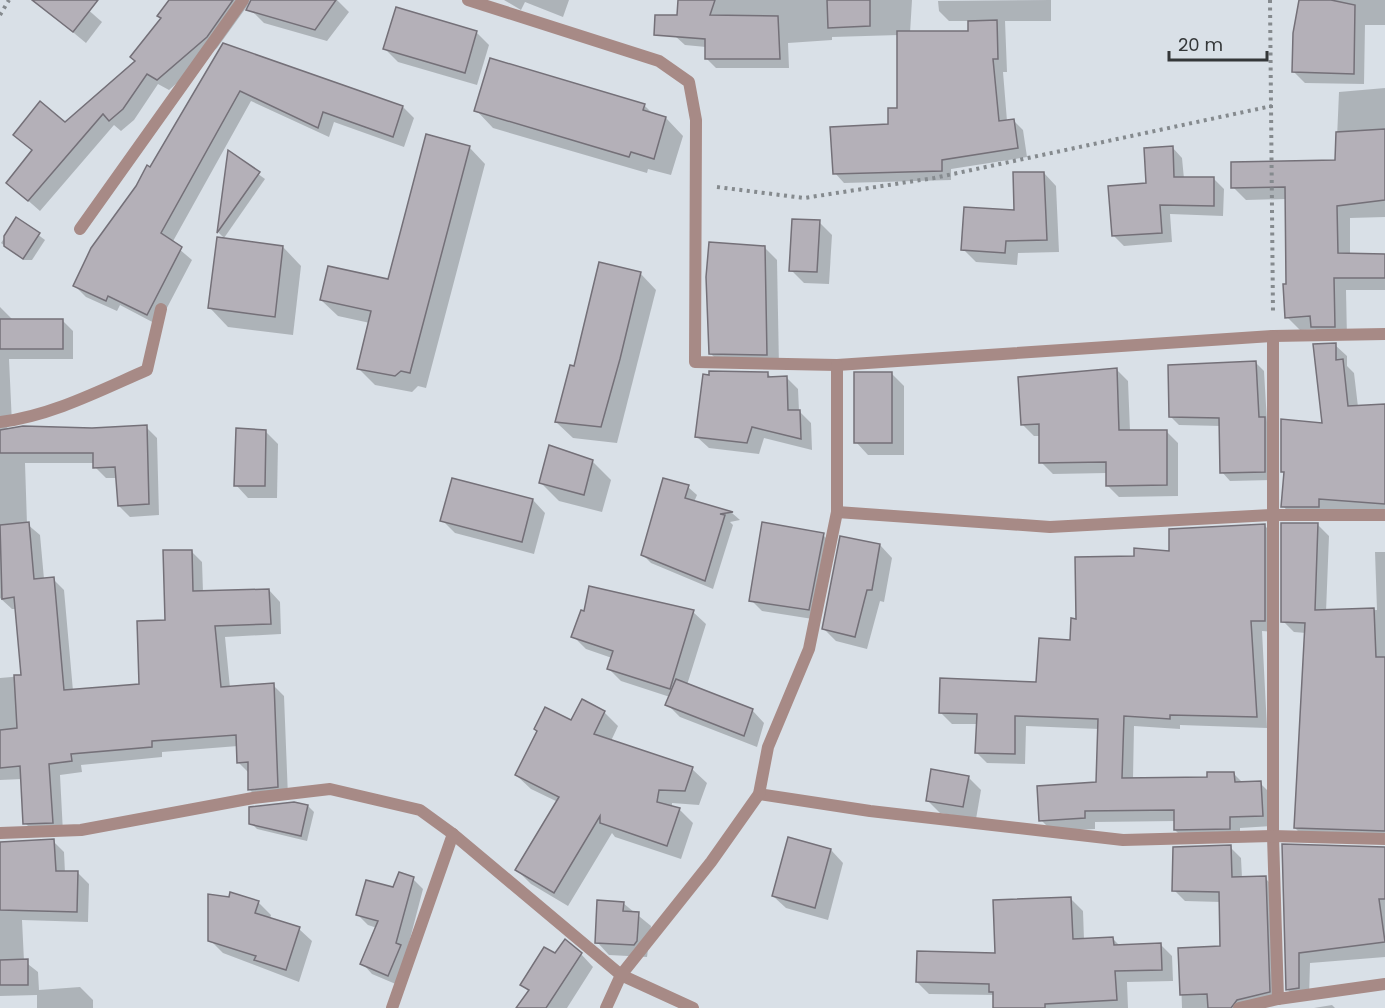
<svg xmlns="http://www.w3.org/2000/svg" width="1385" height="1008" font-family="Poppins,sans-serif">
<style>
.shadow{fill:#0003}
.building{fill:#b4b0b8;stroke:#747078;stroke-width:1.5}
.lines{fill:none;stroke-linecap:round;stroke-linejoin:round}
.path{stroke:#858a8e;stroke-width:4;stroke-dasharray:3 4.5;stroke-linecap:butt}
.street{stroke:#a78a86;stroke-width:12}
</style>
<rect width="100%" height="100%" fill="#d9e0e7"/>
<g class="shadow">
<polygon points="34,0 77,0 102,22 86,43"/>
<polygon points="171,0 337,0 349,12 327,41 264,23 252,11 258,1 248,5 217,48 169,90 158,84 134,120 121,131 114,125 40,211 8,183 33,151 15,135 65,124 137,62"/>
<polygon points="504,0 569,0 563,17 525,2 521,10"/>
<polygon points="686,0 912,0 910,33 970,33 970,21 949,21 939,11 938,1 1051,0 1051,21 1005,21 1007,72 1003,72 1007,121 1013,120 1023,130 1027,157 951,169 951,180 844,183 835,173 889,125 899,109 899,35 832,37 832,40 788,43 789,68 716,68 706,58 706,47 685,45 675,36"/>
<polygon points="1300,0 1385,0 1385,25 1365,25 1364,84 1305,83 1294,72"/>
<polygon points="476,32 489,45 477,85 398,62 385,49"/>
<polygon points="224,45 403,107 414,118 404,147 334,122 329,137 251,101 172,243 192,260 158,325 120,305 117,311 86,297 75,286 151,169"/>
<polygon points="1385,88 1385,217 1350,218 1350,255 1385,256 1385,290 1346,290 1347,339 1325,339 1315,329 1300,330 1287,317 1286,199 1246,200 1233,187 1336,161 1339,92"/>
<polygon points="644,105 654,115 666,118 683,136 671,175 648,169 647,173 493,128 476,110"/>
<polygon points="469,147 485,164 426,388 418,386 412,392 375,385 359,369 370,323 338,316 321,300 389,280"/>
<polygon points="1172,147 1182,158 1184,179 1214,179 1224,189 1223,216 1170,214 1172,242 1124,246 1113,235"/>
<polygon points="229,153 265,179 224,238 219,233"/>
<polygon points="1044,173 1056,186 1059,252 1018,253 1017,265 976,262 963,249 1015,211"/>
<polygon points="17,219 45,240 32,260 24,260 1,243"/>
<polygon points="819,222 832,235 829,284 804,283 791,270"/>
<polygon points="283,247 301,266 293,335 228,327 210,308"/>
<polygon points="764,247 777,260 779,367 723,366 710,353"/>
<polygon points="640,273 656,290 617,443 573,438 556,422"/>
<polygon points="0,307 13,320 62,320 73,331 73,359 9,359 12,424 4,430 146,427 157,438 159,515 130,517 119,506 117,478 106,478 95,467 95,463 25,463 27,524 40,535 44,579 53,579 64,590 73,691 140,685 167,622 191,551 202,562 203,592 269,590 280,602 281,634 225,637 230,688 273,685 284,696 288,797 261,801 250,790 249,773 238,762 238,746 162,752 162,757 81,765 82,772 60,775 63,833 36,834 25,823 22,779 0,780 0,678 23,676 17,609 12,609 0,598"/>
<polygon points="1335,345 1347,356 1347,366 1354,373 1358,407 1385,406 1385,514 1294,518 1283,506 1285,474 1283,471 1324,425"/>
<polygon points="1256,363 1264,371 1267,422 1273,427 1273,480 1230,481 1222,472 1221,426 1179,425 1170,416"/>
<polygon points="1116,369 1128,381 1130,431 1166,431 1178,443 1178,496 1119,497 1107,485 1107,473 1053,474 1041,462 1040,436 1034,436 1023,425"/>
<polygon points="767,373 772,378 787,378 798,389 799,411 811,423 812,450 764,438 759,454 709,448 697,437"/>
<polygon points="891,373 904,386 904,455 868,455 856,442"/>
<polygon points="265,431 278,444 277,498 248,498 236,485"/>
<polygon points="592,461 611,480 602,512 559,501 541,483"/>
<polygon points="688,487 697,495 694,502 732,513 740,520 730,522 733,525 713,589 651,563 643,555"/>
<polygon points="533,500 545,513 534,554 455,533 442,520"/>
<polygon points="1264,525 1275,536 1275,632 1262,631 1267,728 1180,725 1180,729 1134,726 1133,779 1209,778 1233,773 1243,783 1260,783 1271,794 1273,826 1240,828 1240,839 1186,841 1175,830 1176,821 1095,822 1095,829 1052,831 1041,820 1098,784 1099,729 1026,726 1025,764 987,763 976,752 978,724 952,724 941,713 1037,684 1072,642 1077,620 1135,558 1170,552"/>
<polygon points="1318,525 1329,536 1326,612 1377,610 1375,552 1385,552 1385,841 1306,839 1295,828 1306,633 1294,632 1283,621"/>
<polygon points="823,535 834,546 819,620 762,611 751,600"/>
<polygon points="880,545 892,558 884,602 880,601 867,649 836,641 823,628"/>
<polygon points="693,612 706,624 687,685 752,710 764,723 757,747 680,717 667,704 670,697 621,681 609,669 612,658 586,649 573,636"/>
<polygon points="604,712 618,726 611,741 692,769 707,783 699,805 672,803 672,807 679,809 693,823 681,859 615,837 612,833 568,906 531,884 517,870 558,802 531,789 516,775 572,722"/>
<polygon points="968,777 981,790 976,819 940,813 927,800"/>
<polygon points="308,806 314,812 307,841 257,829 251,823"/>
<polygon points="789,839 831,850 843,863 828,920 786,908 773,896"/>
<polygon points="53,841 64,852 65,873 78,873 89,884 88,922 22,920 24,961 38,972 39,990 80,987 93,1000 93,1008 37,1008 37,995 0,996 0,843"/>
<polygon points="1283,846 1385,849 1385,957 1310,963 1309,998 1298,1000 1287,989"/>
<polygon points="1230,847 1241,858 1242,878 1265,878 1276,889 1280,1003 1261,1008 1182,1008 1180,949 1221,947 1221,902 1185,901 1174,890"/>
<polygon points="413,879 423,889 398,985 372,974 362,963 377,928 368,925 358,915 393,888"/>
<polygon points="1071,899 1083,911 1084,940 1112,938 1120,946 1160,944 1172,956 1173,981 1127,982 1128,1008 995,1008 995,995 929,994 917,982 996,955"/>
<polygon points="258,902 271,915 270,919 299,929 312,941 299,982 223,953 210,940"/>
<polygon points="623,903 651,926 647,957 609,955 597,942"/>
<polygon points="581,954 593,967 567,1008 518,1008 529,992 522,984 555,955"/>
<polygon points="1332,1005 1335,1008 1314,1008"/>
</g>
<g class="building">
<polygon points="32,0 98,0 73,32"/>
<polygon points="169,0 233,0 207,37 157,80 147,74 123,109 109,121 103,114 28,201 6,183 32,150 13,135 40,101 65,122 135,61 130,57 161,18 157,16"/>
<polygon points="251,0 336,0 315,30 246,10"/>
<polygon points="678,0 715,0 710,15 778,16 780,59 705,59 705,39 654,35 655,15 677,15"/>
<polygon points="827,0 870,0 870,26 828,28"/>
<polygon points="1299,0 1331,0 1355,5 1354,74 1292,72 1293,33"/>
<polygon points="396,7 477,31 465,73 383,49"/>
<polygon points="997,20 998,59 993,59 999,121 1014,119 1018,148 942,160 942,171 833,174 830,127 888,124 888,108 897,108 897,31 968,31 968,21"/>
<polygon points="223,43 403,106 393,137 323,112 318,128 240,91 161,233 182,247 147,315 108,296 106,301 73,286 91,248 136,186 147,165 150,167"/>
<polygon points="490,58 645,104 643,110 666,117 654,159 631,152 629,157 474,111"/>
<polygon points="1385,129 1385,200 1337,206 1338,253 1385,254 1385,278 1334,278 1335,327 1311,327 1310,316 1285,318 1283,284 1286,284 1285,187 1231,188 1231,162 1335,160 1336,132"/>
<polygon points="426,134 470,146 410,373 401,371 395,376 357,369 371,311 320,300 328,266 388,279"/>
<polygon points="1173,146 1174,177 1214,177 1214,206 1160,205 1162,233 1112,236 1108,186 1146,183 1144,148"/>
<polygon points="228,150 260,172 217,233"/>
<polygon points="1013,172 1044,172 1047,240 1006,241 1005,253 961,250 964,207 1014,210"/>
<polygon points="16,217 40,233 23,259 4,246 4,236"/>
<polygon points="792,219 820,220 817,272 789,271"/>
<polygon points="217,237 283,246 275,317 208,308"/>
<polygon points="709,242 765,246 767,355 709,354 706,277"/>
<polygon points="599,262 641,272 620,359 601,427 555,422 570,365 574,366"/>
<rect x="0" y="319" width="63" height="30"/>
<polygon points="1336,343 1336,360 1343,359 1348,406 1385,404 1385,504 1319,499 1319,507 1281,507 1284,472 1281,472 1281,419 1322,423 1313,344"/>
<polygon points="1256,361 1259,417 1265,417 1265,472 1220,473 1219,418 1169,417 1168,365"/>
<polygon points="1117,368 1119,430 1167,430 1167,485 1106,486 1106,462 1039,463 1039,424 1021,425 1018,377"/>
<polygon points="709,371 768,372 768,377 787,376 788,410 800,410 801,439 752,427 747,443 695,437 703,374 709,375"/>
<rect x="854" y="372" width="38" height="71"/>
<polygon points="147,425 149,504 118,506 115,467 93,468 93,453 0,453 0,430 23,426 92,428"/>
<polygon points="236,428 266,430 265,486 234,486"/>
<polygon points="549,445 593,460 584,495 539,483"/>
<polygon points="452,478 533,499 522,542 440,521"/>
<polygon points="663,478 689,485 685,498 733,512 720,514 725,515 705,581 641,555"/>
<polygon points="29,522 34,579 54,577 64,690 139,684 137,621 165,620 163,550 192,550 193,591 269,589 271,624 215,626 221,687 274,683 278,787 248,790 248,762 237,763 236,735 152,741 152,747 71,754 72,761 49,764 53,823 23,824 20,766 0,768 0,730 17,728 14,675 21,675 14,597 2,599 0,525"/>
<polygon points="762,522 824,533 809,610 749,601"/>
<polygon points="1281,523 1318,523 1315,610 1374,608 1376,657 1385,657 1385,831 1294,828 1305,623 1281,622"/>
<polygon points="1265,524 1265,621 1251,621 1257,717 1170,715 1170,719 1124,716 1122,778 1207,777 1207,772 1234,772 1235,782 1261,781 1263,816 1230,817 1230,829 1174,830 1174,810 1085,811 1085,818 1039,821 1037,786 1096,782 1098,719 1015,716 1015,754 975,753 977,714 939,713 940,678 1036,682 1039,638 1070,640 1071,618 1076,619 1075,557 1134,556 1134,548 1169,551 1169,529"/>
<polygon points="840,536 880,544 872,590 867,590 855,637 822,629"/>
<polygon points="589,586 694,610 670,689 607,669 613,651 571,637 581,610 584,611"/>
<polygon points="676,679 753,709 744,736 665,705"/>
<polygon points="582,699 605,711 594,734 693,767 685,791 659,790 657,802 680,808 667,846 600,823 600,816 554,893 515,870 559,797 515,775 537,731 534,729 545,707 571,720"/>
<polygon points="931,769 969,776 963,807 926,801"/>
<polygon points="294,802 308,805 301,836 249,824 249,807"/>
<polygon points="788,837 831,849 815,908 772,896"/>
<polygon points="54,839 56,871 78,871 77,912 0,910 0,842"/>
<polygon points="1282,844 1385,847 1385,899 1379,899 1385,942 1299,953 1299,988 1286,990"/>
<polygon points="1231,845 1232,877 1266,876 1270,992 1237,1000 1231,1008 1208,1008 1207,994 1180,995 1178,948 1220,946 1219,892 1172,891 1173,847"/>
<polygon points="399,872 414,877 396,943 401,945 388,976 360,964 378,921 356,915 366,880 393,887"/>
<polygon points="230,892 259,901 255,913 300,927 286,970 254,960 256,956 208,941 208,894 229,897"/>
<polygon points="1071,897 1073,939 1113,937 1114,945 1161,943 1162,970 1115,971 1117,1000 1045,1004 1045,1008 993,1008 993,992 989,992 989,984 916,982 917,951 995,953 993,900"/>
<polygon points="597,900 624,902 623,911 639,912 637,941 634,945 595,943"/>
<polygon points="565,939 582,953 546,1008 516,1008 529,990 520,985 544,947 555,953"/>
<polygon points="28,959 28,985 0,985 0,960"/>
</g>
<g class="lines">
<g class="path">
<polyline points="1270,0 1273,314"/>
<polyline points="0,15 9,0"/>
<polyline points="717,187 804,198 934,178 1272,106"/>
</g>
<g class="street">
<polyline points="468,0 659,61 689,82 696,120 695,362 837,365 1273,336 1385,334"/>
<polyline points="80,229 243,0"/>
<polyline points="1273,336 1273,836 1278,999"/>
<path d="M0,422C51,416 101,390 147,370L161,309"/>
<polyline points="837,512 1050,527 1271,515 1385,515"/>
<polyline points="759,794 870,811 1123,840 1273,836 1385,839"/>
<polyline points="0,833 81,830 253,798 330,789 420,810 453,834 621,975 693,1008"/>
<polyline points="392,1008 453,834"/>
<polyline points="606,1008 621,975 711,862 759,794 768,747 809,649 837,512 837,365"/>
<polyline points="1239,1008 1278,999 1385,984"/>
</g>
</g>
<path d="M1169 51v9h98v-9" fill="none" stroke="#343739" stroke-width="3"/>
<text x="1178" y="51" font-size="18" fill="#343739" stroke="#d9e0e7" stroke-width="4.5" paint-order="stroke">20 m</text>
</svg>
